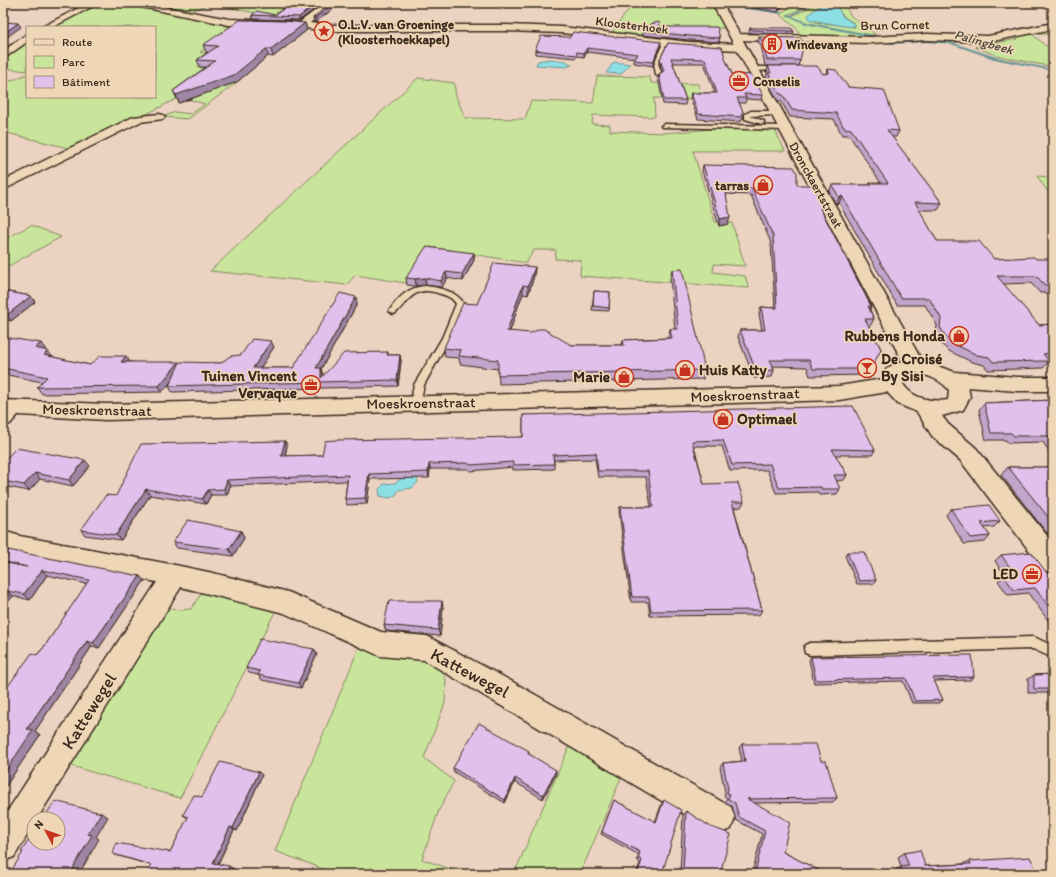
<svg xmlns="http://www.w3.org/2000/svg" width="1056" height="877" font-family="Itim,sans-serif">
<style>
.green{fill:#c9e59c;stroke:#82885d}
.water{fill:#8ddfe6;stroke:#6c9796}
.lines{fill:none;stroke-linecap:round;stroke-linejoin:round}
.stream{fill:#6c9796;fill-rule:evenodd}
.lane-casing{stroke:#3b2a1e;stroke-width:3}
.street-casing{stroke:#3b2a1e;stroke-width:3}
.secondary-casing{stroke:#3b2a1e;stroke-width:3}
.lane{fill:#eed6b6;fill-rule:evenodd}
.street{fill:#eed6b6;fill-rule:evenodd}
.secondary{fill:#eed6b6;fill-rule:evenodd}
.wall{fill:#c2a5cb;stroke:#3b2a1e}
.shaded-wall{fill:#9e86a5;stroke:#3b2a1e}
.building{fill:#e1c0ec;stroke:#3b2a1e}
.labels{text-anchor:middle;dominant-baseline:central;stroke-width:3.5;stroke-linejoin:round;paint-order:stroke}
.far-poi-label{font-size:13px;font-weight:bold;fill:#3b2a1e;stroke:#eed6b6;text-anchor:start}
.far-street-label{font-size:13px;fill:#3b2a1e;stroke:#eed6b6}
.far-water-label{font-size:13px;font-style:italic;fill:#47453c;stroke:#eed6b6}
.poi-label{font-size:15px;font-weight:bold;fill:#3b2a1e;stroke:#eed6b6;text-anchor:end}
.street-label{font-size:15px;fill:#3b2a1e;stroke:#eed6b6}
.near-street-label{font-size:18px;fill:#3b2a1e;stroke:#eed6b6}
</style>
<rect width="100%" height="100%" fill="#ebd2c1"/>
<filter id="ink" filterUnits="userSpaceOnUse"><feTurbulence type="fractalNoise" baseFrequency=".025" numOctaves="2"/><feDisplacementMap in="SourceGraphic" scale="8" xChannelSelector="R" yChannelSelector="G"/><feConvolveMatrix kernelMatrix="1 2 1 2 8 2 1 2 1" color-interpolation-filters="sRGB"/></filter>
<g filter="url(#ink)">
<g class="green">
<polygon points="98,3 127,3 177,15 227,22 224,26 232,26 225,34 200,52 215,54 197,67 215,69 200,80 236,83 188,119 163,117 175,112 191,114 205,104 180,97 76,150 3,132 3,89 9,86 3,84 27,74 27,97 155,97 155,27 49,27"/>
<polygon points="137,3 284,3 282,5 287,5 272,16 210,4 184,13"/>
<polygon points="633,3 712,5 725,28 643,30 639,38 611,34"/>
<path d="M796,3H810C802,8 795,12 787,15L789,16C804,14 807,3 824,3L809,14L815,22L855,27L854,23C845,18 838,13 836,3H843L851,16L876,35H871L878,38L802,36L795,27L780,14Z"/>
<polygon points="1053,27 1053,34 1032,34 1053,52 1053,67 998,56 975,47 1018,39 1012,36"/>
<polygon points="27,40 27,71 3,68 3,59"/>
<polygon points="597,76 650,77 651,83 698,84 701,95 696,99 654,98 655,117 593,115 592,124 610,125 610,131 664,133 712,129 775,130 785,151 693,151 715,222 732,223 745,266 714,264 713,272 745,276 749,288 580,276 581,260 555,259 556,250 534,250 526,263 430,247 406,283 355,275 347,285 210,271 418,78 454,83 456,96 465,118 525,119 531,101 593,103"/>
<polygon points="1037,176 1053,177 1053,199"/>
<polygon points="31,225 61,237 3,269 3,240"/>
<polygon points="205,588 275,612 180,798 68,765 166,606 178,610 191,609"/>
<polygon points="360,645 442,663 446,681 445,703 424,758 454,781 439,810 422,859 464,874 337,874 275,851"/>
<polygon points="572,740 624,771 580,874 514,874"/>
</g>
<g class="water">
<polygon points="824,3 836,3 842,16 856,25 850,27 811,20 808,17 809,14"/>
<polygon points="550,59 566,61 572,65 566,67 536,65 538,61"/>
<polygon points="614,62 630,64 621,74 606,73"/>
<polygon points="416,477 418,482 412,488 398,490 396,495 390,498 380,496 379,489 384,484 395,483 402,478"/>
</g>
<g class="lines">
<g class="stream">
<polygon points="681,3 713,4 712,5"/>
<polygon points="810,3 813,3 792,16 807,22 874,35 881,38 880,39 873,37 805,24 787,15 788,14 791,15"/>
<polygon points="728,4 781,12 782,13 781,14 727,6"/>
<polygon points="885,40 892,42 927,40 951,42 996,57 1053,69 1053,71 994,59 951,44 927,42 892,44 884,42"/>
</g>
<g class="lane-casing">
<g id="lane">
<polygon points="664,41 668,42 658,63 662,75 659,77 656,75 654,63"/>
<polygon points="781,67 783,70 753,71 750,69 753,67"/>
<polygon points="751,111 777,111 780,113 777,115 750,116 764,121 764,123 762,124 745,119 745,114"/>
<polygon points="664,124 785,126 788,128 785,130 662,127 661,126"/>
<path d="M426,286C440,288 457,291 464,304L450,338L424,385L420,403L415,406L410,403L414,385L442,338L456,304C453,298 447,296 441,294C416,285 411,297 396,313L393,314L389,311C399,297 408,287 426,286Z"/>
<polygon points="1034,637 1053,646 1053,658 1033,649 810,655 805,653 804,649 805,645 810,643"/>
</g>
</g>
<g class="street-casing">
<g id="street">
<polygon points="88,3 99,3 53,27 42,27"/>
<polygon points="128,3 144,3 229,19 300,22 325,3 334,3 310,23 329,25 506,25 562,27 689,42 741,44 746,47 741,50 689,48 562,33 506,31 329,31 287,26 229,25 132,5"/>
<polygon points="1053,23 1053,29 988,42 927,40 871,43 736,40 731,37 736,34 871,37 927,34 988,36"/>
<polygon points="27,34 27,42 3,59 3,51"/>
<polygon points="159,114 163,115 165,117 163,119 140,122 3,190 3,181 133,117"/>
<polygon points="14,401 21,403 24,408 10,424 3,426 3,407 7,403"/>
<polygon points="3,531 20,536 175,565 213,573 288,592 381,632 427,636 513,682 731,807 735,818 731,829 720,833 709,829 424,660 380,656 284,613 181,587 37,819 34,819 34,824 14,857 3,861 3,818 157,582 20,556 3,551"/>
</g>
</g>
<g class="secondary-casing">
<path id="secondary" d="M712,3H722L922,361L955,372L1017,377H1053V391H1017L968,387L970,397L963,410L942,416L948,424L976,448L1053,543V573L1044,570L960,460L932,436L917,412L898,404L887,392L839,400L106,420L3,414V400L106,404L839,386L883,379C883,367 894,364 903,362ZM915,373C928,375 941,380 949,390L948,400C933,402 912,399 903,384V377Z"/>
</g>
<use href="#lane" class="lane"/>
<use href="#street" class="street"/>
<use href="#secondary" class="secondary"/>
</g>
<g class="wall">
<polygon points="323,3 300,20 253,19 252,15 275,15"/>
<polygon points="331,3 344,3 343,4 339,4 316,22 314,22 313,18"/>
<polygon points="733,3 785,3 778,12 733,4"/>
<polygon points="305,23 307,30 273,57 268,56 237,82 179,103 173,91 206,67 200,67 197,60 208,52 206,52 203,45"/>
<polygon points="650,24 660,27 720,38 719,42 689,40 643,35 643,31 650,29"/>
<polygon points="750,28 794,31 793,34 751,33 749,31"/>
<polygon points="759,37 800,60 798,66 765,66 761,45 758,42"/>
<polygon points="661,42 660,46 653,66 634,63 634,60 635,58 587,52 584,57 577,56 576,58 535,54 535,50"/>
<polygon points="668,43 726,61 732,74 763,95 762,100 746,99 745,103 739,103 744,114 743,119 742,119 741,122 698,119 690,97 691,93 715,93 704,63 673,63 686,100 685,105 663,104 658,78 659,74 662,72 660,63 660,59"/>
<polygon points="768,66 823,74 827,73 828,69 899,131 896,137 892,137 942,203 938,210 919,210 937,241 994,259 1036,259 1053,264 1053,293 1040,293 1031,283 1003,284 1039,325 1053,324 1053,361 1049,361 1043,368 988,370 984,365 972,362 949,351 941,344 936,335 937,325 925,305 897,305 839,203 836,204 829,192 832,185 869,185 870,183 881,183 849,135 842,135 834,119 790,117 781,101 778,101 766,79"/>
<polygon points="703,165 797,185 822,212 871,306 870,310 874,319 870,326 869,326 881,349 867,375 810,376 807,367 773,366 774,370 772,377 754,378 738,337 740,330 762,330 759,314 761,307 775,308 771,243 751,195 726,194 728,224 719,226 702,171"/>
<polygon points="474,253 474,260 463,281 447,278 442,287 426,285 416,286 407,285 406,278"/>
<polygon points="535,267 534,276 528,295 523,294 520,301 510,331 571,345 622,345 623,340 668,338 670,329 675,329 670,279 672,270 705,370 703,379 499,384 498,369 460,364 459,358 445,357 444,348 477,304"/>
<polygon points="3,291 31,296 35,302 11,321 3,319"/>
<polygon points="594,291 610,292 609,311 592,310"/>
<polygon points="357,304 321,369 323,376 388,352 388,355 400,355 401,361 398,386 172,392 169,386 169,384 162,392 42,394 37,387 42,382 3,374 3,337 46,350 45,350 52,357 90,365 129,362 179,364 221,363 241,355 274,347 260,368 293,368"/>
<polygon points="1053,400 1053,458 1043,442 1008,443 1006,440 986,440 979,410 984,403"/>
<polygon points="523,415 875,450 872,455 835,455 847,475 844,480 836,481 840,489 837,494 819,495 818,492 776,493 767,470 730,471 722,446 694,446 704,484 744,502 741,507 734,508 762,610 759,615 650,616 648,602 631,602 619,512 620,507 651,507 646,477 598,477 595,459 554,460 554,469 513,470 513,467 471,471 468,469 430,469 429,478 370,479 367,504 347,505 345,499 347,481 230,486 227,495 211,495 206,504 150,495 121,540 85,535 81,530 116,496 285,441 287,446 285,456 322,455 523,437"/>
<polygon points="3,462 90,466 73,486 40,479 29,491 3,486"/>
<polygon points="1008,467 1053,467 1053,533 1047,533 1001,475"/>
<polygon points="951,509 1000,521 994,527 984,528 990,536 985,542 964,544 946,515"/>
<polygon points="241,531 244,538 233,556 177,548 173,542"/>
<polygon points="847,552 876,580 874,584 857,584 845,556"/>
<polygon points="1001,555 1053,581 1053,627 1028,593 1008,595 998,581 1004,576 1005,576 995,561"/>
<polygon points="7,563 144,581 99,648 92,646 35,731 40,735 3,790 3,698 4,696 3,695 3,693 44,647 87,584 47,575 30,600 13,596 9,601 3,599 3,567"/>
<polygon points="443,607 440,636 386,631 384,625"/>
<polygon points="314,649 317,654 301,688 262,680 258,675 249,673 246,668"/>
<polygon points="811,657 974,677 970,680 934,681 943,700 940,703 912,703 903,681 814,683 809,660"/>
<polygon points="1053,674 1053,693 1028,693 1028,679 1034,675"/>
<polygon points="742,744 821,761 837,798 833,802 753,803 783,852 826,874 752,874 762,834 736,820 732,806 725,802 727,798 724,796 725,792 720,767 723,763 742,761 739,748"/>
<polygon points="529,751 529,754 556,774 543,799 515,782 505,803 454,772 453,768"/>
<polygon points="262,775 237,831 234,830 218,864 234,869 150,865 119,856 113,854 170,852 188,818 183,815 202,797"/>
<polygon points="614,800 655,822 662,803 664,800 662,874 636,874 640,863 637,860 639,855 601,834"/>
<polygon points="686,811 720,874 680,874 683,815"/>
<polygon points="1053,851 1053,857 1050,852"/>
<polygon points="904,853 925,866 962,864 970,861 1038,874 896,874 895,870 901,867 898,857"/>
</g>
<g class="shaded-wall">
<polygon points="317,3 323,3 300,20 299,17"/>
<polygon points="334,3 339,3 339,4 316,22 315,18"/>
<polygon points="781,3 785,3 778,12 780,5"/>
<polygon points="18,23 21,27 3,40 3,34"/>
<polygon points="305,23 307,30 273,57 271,49"/>
<polygon points="661,42 660,46 653,66 653,62"/>
<polygon points="587,48 587,52 584,57 584,53"/>
<polygon points="266,49 268,56 237,82 179,103 176,95"/>
<polygon points="842,196 839,203 836,204 839,197"/>
<polygon points="824,206 822,212 820,208"/>
<polygon points="730,217 728,224 719,226 720,219"/>
<polygon points="474,253 474,260 463,281 462,274"/>
<polygon points="535,267 534,276 528,295 528,286"/>
<polygon points="446,272 447,278 442,287 441,281"/>
<polygon points="425,278 426,285 416,286 415,279"/>
<polygon points="523,285 523,294 520,301 507,340 507,331 520,293"/>
<polygon points="31,296 35,302 11,321 7,315"/>
<polygon points="356,297 357,304 321,369 323,374 323,382 316,368"/>
<polygon points="271,341 274,347 256,375 253,368"/>
<polygon points="41,343 46,350 40,355 35,348"/>
<polygon points="48,351 53,358 44,355"/>
<polygon points="400,355 401,361 398,386 397,380"/>
<polygon points="126,356 130,362 121,362"/>
<polygon points="179,362 182,369 162,392 159,386"/>
<polygon points="285,441 287,446 283,462 281,456"/>
<polygon points="85,460 90,466 73,486 69,480"/>
<polygon points="429,464 430,469 429,478 428,472"/>
<polygon points="35,473 40,479 29,491 24,485"/>
<polygon points="369,474 370,479 367,504 365,498"/>
<polygon points="227,480 230,486 227,495 224,489"/>
<polygon points="146,489 150,495 121,540 116,535"/>
<polygon points="208,490 211,495 206,504 202,499"/>
<polygon points="241,531 244,538 233,556 229,549"/>
<polygon points="42,570 47,575 30,600 24,594"/>
<polygon points="140,576 144,581 99,648 93,643"/>
<polygon points="7,591 13,596 9,601 3,596"/>
<polygon points="442,601 443,607 440,636 438,630"/>
<polygon points="87,641 92,646 35,731 40,735 3,790 3,775 27,729"/>
<polygon points="314,649 317,654 301,688 298,683"/>
<polygon points="556,770 556,774 543,799 543,795"/>
<polygon points="259,772 262,775 237,831 233,828"/>
<polygon points="515,778 515,782 505,803 505,800"/>
<polygon points="101,813 108,817 96,837 99,839 79,874 70,874 88,834"/>
<polygon points="230,827 234,830 217,865 213,863"/>
<polygon points="229,866 234,869 233,872 228,869"/>
</g>
<g class="building">
<polygon points="291,3 317,3 299,17 252,15 257,11 275,15"/>
<polygon points="331,3 334,3 315,18 313,18"/>
<polygon points="770,3 781,3 780,5"/>
<polygon points="240,20 285,21 305,23 271,49 266,49 234,75 176,95 173,91 215,61 197,60 218,46 203,45"/>
<polygon points="3,22 18,23 3,34"/>
<polygon points="659,22 660,27 717,27 720,38 690,36 643,31 644,29 651,29 650,24"/>
<polygon points="750,28 791,28 794,31 752,30"/>
<polygon points="573,32 661,42 653,62 634,60 638,54 587,48 584,53 577,52 576,55 535,50 541,36 570,37"/>
<polygon points="759,37 800,38 804,43 800,60 767,60 762,40"/>
<polygon points="668,43 722,47 726,61 732,74 752,75 763,95 744,94 746,98 737,98 744,114 741,114 742,117 698,114 691,93 717,93 705,59 671,58 686,100 664,100 659,74 664,71 660,59"/>
<polygon points="768,66 817,66 823,74 829,73 828,69 836,70 848,87 884,90 899,131 887,130 942,203 915,202 937,241 979,241 994,259 1034,257 1036,259 1048,259 1053,264 1053,285 1045,285 1036,276 997,276 1039,325 1053,324 1053,353 1043,354 1049,361 993,362 989,357 977,355 954,344 946,337 940,327 941,318 929,298 901,298 842,196 839,197 832,185 872,185 870,183 888,183 851,129 844,128 836,113 792,110 783,95 780,94 768,73 771,73"/>
<polygon points="703,165 794,167 797,173 797,185 813,185 824,206 820,208 871,306 868,306 874,319 865,319 881,349 871,369 813,369 809,360 770,360 774,370 756,371 740,330 765,330 761,307 777,308 773,236 752,188 725,188 730,217 720,219"/>
<polygon points="426,247 474,253 462,274 446,272 441,281 425,278 415,279 406,278"/>
<polygon points="494,263 535,267 528,286 523,285 520,293 507,331 531,333 539,329 544,329 571,345 624,345 623,340 672,338 670,329 678,329 672,270 682,269 705,370 498,375 498,360 459,356 461,350 444,348 463,303 477,304"/>
<polygon points="3,291 31,296 7,315 3,314"/>
<polygon points="594,291 610,292 609,308 593,306"/>
<polygon points="340,293 356,297 316,368 321,368 321,378 344,353 388,352 387,355 400,355 397,380 169,386 180,362 221,363 230,356 241,355 252,339 271,341 253,368 293,368"/>
<polygon points="3,337 41,343 35,348 48,351 44,355 90,365 100,356 126,356 121,362 179,362 159,386 37,387 47,377 3,368"/>
<polygon points="1053,400 1053,442 1048,436 1014,436 1011,433 991,433 984,403"/>
<polygon points="853,406 875,450 832,449 847,475 834,475 840,489 822,489 821,487 779,488 770,464 732,465 723,440 692,441 704,484 738,483 744,502 732,502 762,610 651,611 649,597 632,597 620,507 653,507 648,471 598,471 596,453 553,455 554,464 513,465 513,462 471,465 467,463 429,464 428,472 369,474 365,498 345,499 348,475 227,480 224,489 208,490 202,499 146,489 116,535 81,530 106,495 116,496 141,444 285,441 281,456 322,455 325,441 335,440 523,437 523,415"/>
<polygon points="16,448 85,460 69,480 35,473 24,485 3,481 3,462"/>
<polygon points="1008,467 1053,467 1053,523"/>
<polygon points="989,505 1000,521 981,523 990,536 970,538 951,509"/>
<polygon points="188,520 241,531 229,549 173,542"/>
<polygon points="8,550 140,576 93,643 87,641 27,729 33,730 3,775 3,698 5,695 3,695 3,693 32,653 37,655 44,647 89,580 42,570 24,594 7,591 3,596 3,567 7,563 27,567 6,562"/>
<polygon points="847,552 864,552 876,580 859,581"/>
<polygon points="1031,552 1053,581 1053,612 1035,588 1014,590 1004,576 1015,574 1001,555"/>
<polygon points="389,601 442,601 438,630 384,625"/>
<polygon points="260,639 314,649 298,683 258,675 260,671 246,668"/>
<polygon points="972,655 974,677 933,678 943,700 915,701 906,678 816,680 811,657"/>
<polygon points="1053,674 1053,689 1034,689 1034,675"/>
<polygon points="479,723 529,751 527,753 556,770 543,795 515,778 505,800 453,768"/>
<polygon points="742,744 816,744 821,761 826,761 837,798 747,799 790,822 783,852 826,874 757,874 755,873 765,831 739,817 735,803 728,799 730,794 727,793 728,789 723,763 745,761"/>
<polygon points="220,762 259,772 233,828 230,827 213,863 229,866 228,869 248,874 147,874 151,865 113,854 116,843 170,852 188,817 183,815 194,795 202,797"/>
<polygon points="614,800 656,822 664,800 681,810 662,874 637,874 642,861 638,858 640,852 602,832"/>
<polygon points="55,801 101,813 88,834 92,835 70,874 14,874 10,873 23,852 21,852 34,832 34,843 58,843 58,819 43,819"/>
<polygon points="686,811 711,827 731,834 720,874 717,874 714,872 713,874 683,874"/>
<polygon points="920,850 925,866 971,864 970,861 1030,857 1038,874 903,874 901,867 909,866 904,853"/>
</g>
</g>
<defs>
<g id="sight-ring" transform="scale(1)"><circle r="9.5" fill="#eed6b6" stroke="#c8321e" stroke-width="1.5"/><path d="M0-6L1.8-2.2L6-1.7L2.9 1.2L3.7 5.4L0 3.3L-3.7 5.4L-2.9 1.2L-6-1.7L-1.8-2.2Z" fill="#c8321e"/></g>
<g id="building-ring" transform="scale(1)"><circle r="9.5" fill="#eed6b6" stroke="#c8321e" stroke-width="1.5"/><path d="M-4-6H4V6H1V3H-1V6H-4ZM-2.5-4.3h1.7v1.8h-1.7ZM.8-4.3h1.7v1.8H.8ZM-2.5-1h1.7V.8h-1.7ZM.8-1h1.7V.8H.8Z" fill="#c8321e"/></g>
<g id="office-ring" transform="scale(1)"><circle r="9.5" fill="#eed6b6" stroke="#c8321e" stroke-width="1.5"/><path d="M-6-3h4V-5.5h4V-3h4V5H-6ZM-1-4.5V-3h2v-1.5ZM-6 0V1H6V0Z" fill="#c8321e"/></g>
<g id="shop-ring" transform="scale(1)"><circle r="9.5" fill="#eed6b6" stroke="#c8321e" stroke-width="1.5"/><path d="M-5-2.5h2.3a2.7 3.5 0 0 1 5.4 0H5L5.5 6h-11ZM-1.5-2.5h3a1.5 2.3 0 0 0-3 0Z" fill="#c8321e"/></g>
<g id="bar-ring" transform="scale(1)"><circle r="9.5" fill="#eed6b6" stroke="#c8321e" stroke-width="1.5"/><path d="M-6-5H6L.8 .8V4.5H3.5V6h-7V4.5H-.8V.8Z" fill="#c8321e"/></g>
</defs>
<g fill-rule="evenodd">
<use href="#sight-ring" x="324" y="31"/>
<use href="#building-ring" x="772" y="44"/>
<use href="#office-ring" x="739" y="81"/>
<use href="#shop-ring" x="763" y="185"/>
<use href="#shop-ring" x="959" y="336"/>
<use href="#bar-ring" x="867" y="368"/>
<use href="#shop-ring" x="685" y="370"/>
<use href="#shop-ring" x="624" y="377"/>
<use href="#office-ring" x="311" y="385"/>
<use href="#shop-ring" x="723" y="419"/>
<use href="#office-ring" x="1032" y="574"/>
</g>
<g class="labels">
<g class="far-poi-label">
<text x="338" y="24">O.L.V. van Groeninge<tspan x="338" dy="15">(Kloosterhoekkapel)</tspan></text>
<text x="786" y="44">Windevang</text>
<text x="753" y="81">Conselis</text>
<text x="749" y="185" text-anchor="end">tarras</text>
</g>
<g class="far-street-label">
<text transform="translate(632 25) rotate(7)">Kloosterhoek</text>
<text transform="translate(895 25) rotate(-1)">Brun Cornet</text>
<text transform="translate(816 185) rotate(61)">Dronckaertstraat</text>
</g>
<g class="far-water-label">
<text transform="translate(984 42) rotate(16)">Palingbeek</text>
</g>
<g class="poi-label">
<text x="945" y="336">Rubbens Honda</text>
<text x="881" y="359" text-anchor="start">De Croisé<tspan x="881" dy="17">By Sisi</tspan></text>
<text x="699" y="370" text-anchor="start">Huis Katty</text>
<text x="297" y="376">Tuinen Vincent<tspan x="297" dy="17">Vervaque</tspan></text>
<text x="610" y="377">Marie</text>
<text x="737" y="419" text-anchor="start">Optimael</text>
<text x="1018" y="574">LED</text>
</g>
<g class="street-label">
<text transform="translate(745 395) rotate(-2)">Moeskroenstraat</text>
<text transform="translate(421 403) rotate(-1)">Moeskroenstraat</text>
<text transform="translate(97 410) rotate(1)">Moeskroenstraat</text>
</g>
<g class="near-street-label">
<text transform="translate(470 673) rotate(28)">Kattewegel</text>
<text transform="translate(89 711) rotate(-58)">Kattewegel</text>
</g>
</g>
<rect width="1056" height="877" fill="none" stroke="#eed6b6" stroke-width="16"/>
<rect x="8" y="8" width="1040" height="861" fill="none" stroke="#3b2a1e" stroke-width="1.5" filter="url(#ink)"/>
<rect x="26" y="26" width="130" height="72" fill="#eed6b6" stroke="#a69179"/>
<rect x="34" y="39" width="20" height="6" fill="#eed6b6" stroke="#a69179"/>
<text x="62" y="46" font-size="12" fill="#3b2a1e">Route</text>
<rect x="34" y="56" width="20" height="12" fill="#c9e59c" stroke="#a69179"/>
<text x="62" y="66" font-size="12" fill="#3b2a1e">Parc</text>
<rect x="34" y="76" width="20" height="12" fill="#e1c0ec" stroke="#a69179"/>
<text x="62" y="86" font-size="12" fill="#3b2a1e">Bâtiment</text>
<g transform="translate(46 831) rotate(311)"><circle r="19" fill="#eed6b6" stroke="#a69179"/>
<path d="M0-3L7 15L0 10L-7 15Z" fill="#c8321e"/>
<text y="-6" font-size="11" font-weight="bold" text-anchor="middle" fill="#3b2a1e">N</text>
</g>
</svg>
